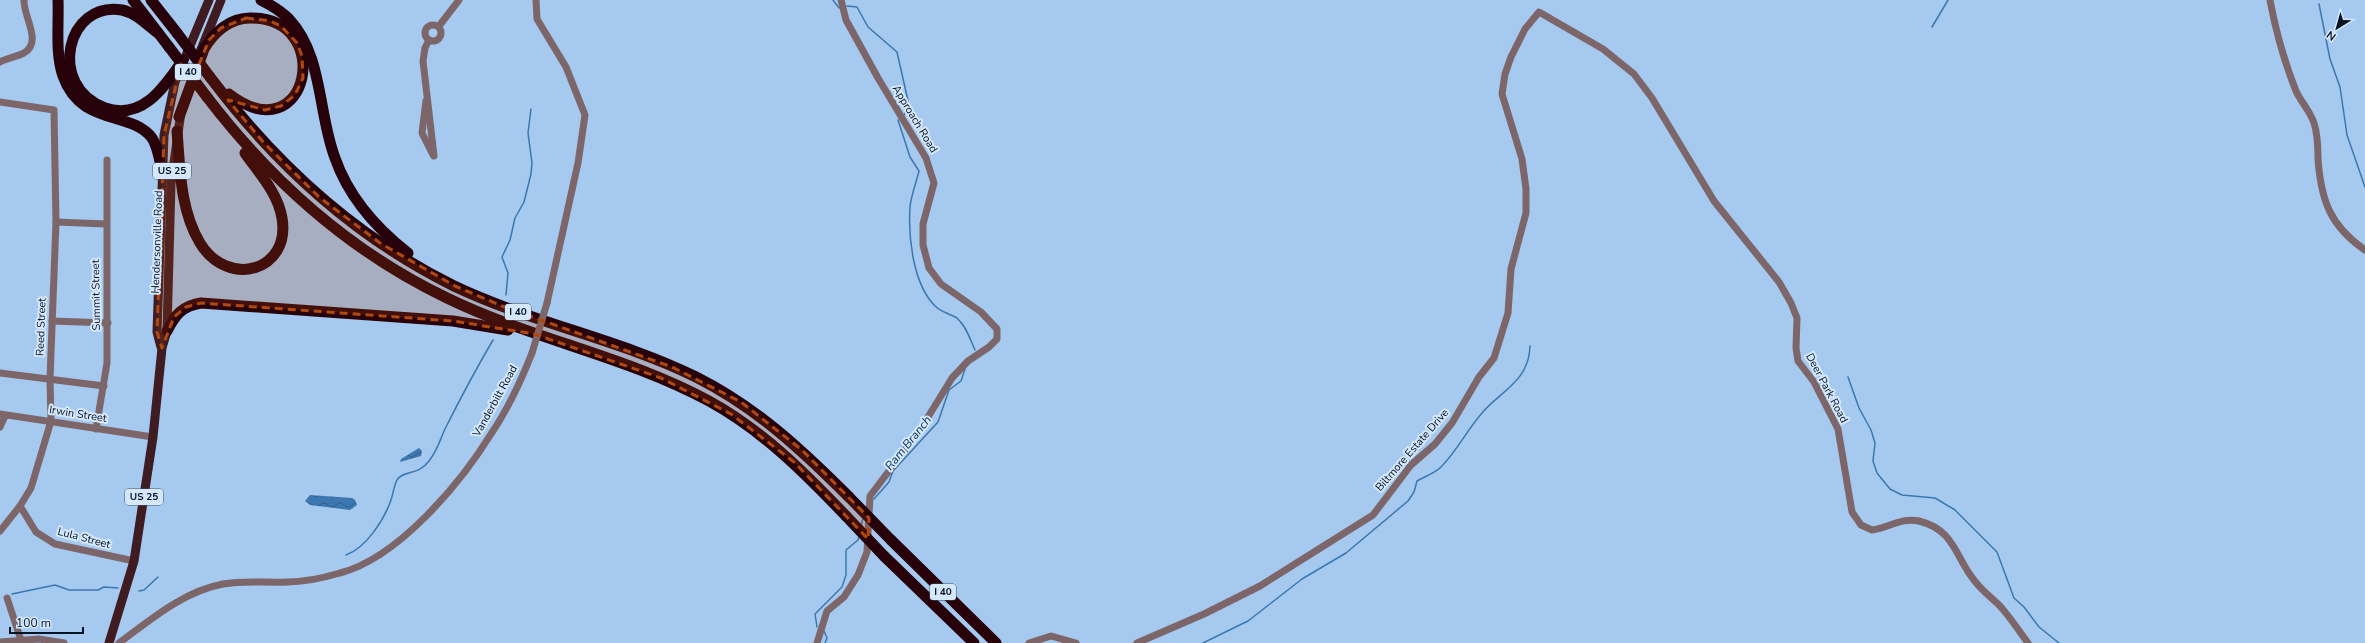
<svg xmlns="http://www.w3.org/2000/svg" width="2365" height="643" font-family="'Nunito Sans',sans-serif">
<style>
.water{fill:url(#water-waves)}
.lines{fill:none;stroke-linecap:round;stroke-linejoin:round}
.stream{stroke:#3c77af;stroke-width:1.5}
.minor{stroke:#7d6669;stroke-width:7}
.major{stroke:#3f1b22;stroke-width:9}
.highway{stroke:#27020b;stroke-width:11}
.minor-bridge{stroke:#7d6669;stroke-width:7}
.highway-bridge{stroke:#27020b;stroke-width:11}
.marked{fill:#b04811;fill-opacity:0.2;stroke:#b04811;stroke-width:3;stroke-dasharray:8 5;stroke-linejoin:round}
.labels{text-anchor:middle;dominant-baseline:central;stroke-width:4;stroke-linejoin:round;paint-order:stroke}
.shield{fill:#d5e8fb;stroke:#455462;stroke-width:1}
.shield-label{font-size:10px;font-weight:bold;fill:#071421}
.street-label{font-size:11px;fill:#071421;stroke:#d5e8fb}
.water-label{font-size:12px;font-style:italic;fill:#002f54;stroke:#d5e8fb}
</style>
<defs>
<pattern id="water-waves" width="16" height="10" patternUnits="userSpaceOnUse"><rect width="16" height="10" fill="#3c77af"/><path d="M0 5q4-4 8 0t8 0" fill="none" stroke="#30608e"/></pattern>
</defs>
<rect width="100%" height="100%" fill="#a5c9ef"/>
<g class="water">
<polygon points="419,448 422,451 421,456 400,462 401,459"/>
<polygon points="310,495 352,498 355,500 357,505 350,510 310,505 305,501"/>
</g>
<g class="lines">
<g class="stream">
<polyline points="833,0 839,8"/>
<polyline points="2319,4 2330,59 2340,87 2347,135 2365,187"/>
<polyline points="847,6 857,7 868,27 897,52 909,105 904,115"/>
<polyline points="1932,27 1948,0"/>
<path d="M898,120L910,157L919,171C916,183 911,196 910,207C908,237 913,284 935,306C941,312 950,314 957,318C966,326 970,339 975,350"/>
<polyline points="506,295 508,273 502,257 510,240 515,218 524,202 531,174 532,163 528,133 531,109"/>
<polyline points="1848,377 1859,408 1871,430 1875,443 1873,461 1877,473 1890,489 1902,495 1935,498 1955,510 1997,552 2014,598 2024,607 2039,627 2059,643"/>
<polyline points="874,499 889,482 893,471 938,422 949,390 961,381 965,369"/>
<polyline points="861,526 863,518"/>
<path d="M346,555C366,548 384,520 391,500C393,494 394,486 397,480C403,470 418,476 429,461C437,451 440,440 445,429C460,399 476,369 493,340"/>
<polyline points="139,591 144,590 158,577"/>
<polyline points="12,594 55,585 69,590 98,590 104,587 118,588"/>
<polyline points="817,627 815,614 842,587 846,575 846,550 858,540 859,536"/>
<polyline points="824,631 827,638 825,643"/>
<path d="M1203,643L1248,621L1302,579L1346,553L1408,501L1414,492L1417,481C1424,477 1435,473 1441,467C1457,451 1467,430 1482,413C1500,391 1529,382 1530,346"/>
</g>
<g class="minor">
<polyline points="536,0 537,19 566,67 585,115 578,163 547,303"/>
<path d="M2270,0C2276,32 2284,61 2296,91C2301,102 2310,111 2314,123C2318,135 2318,147 2318,159C2321,200 2330,226 2365,250"/>
<circle cx="433" cy="33" r="8"/>
<polyline points="439,26 459,0"/>
<polyline points="429,40 425,48 423,61 434,156"/>
<path d="M0,62C7,58 16,57 24,53C43,42 23,16 24,0"/>
<polyline points="426,101 422,133 433,155"/>
<polyline points="0,102 54,110 56,222 50,379 51,421 31,488 20,506 0,531"/>
<polyline points="56,222 106,224"/>
<polyline points="52,321 108,323"/>
<polyline points="0,373 104,386"/>
<polyline points="0,414 153,437"/>
<polyline points="0,427 5,416"/>
<polyline points="96,429 107,363 107,160"/>
<polyline points="20,506 36,532 55,544 134,561"/>
<polyline points="7,598 22,643"/>
<polyline points="0,642 39,639 64,643"/>
<path d="M119,643C150,620 184,591 223,584C244,580 266,583 287,582C305,582 323,578 340,573C398,558 460,484 491,434C508,409 521,381 532,353"/>
<polyline points="817,643 827,611 844,597 858,575 867,552 870,496 920,430 952,378 968,361 989,347 997,339 997,329 981,312 941,284 929,268 923,245 923,224 934,183 926,158 878,78 846,20 841,0"/>
<polyline points="1029,643 1051,636 1076,643"/>
<path d="M1137,643L1204,614L1260,586L1373,515L1411,465L1435,444L1452,423L1479,377L1494,358L1508,313L1511,269L1526,213V189L1522,159L1502,94L1505,74L1511,57L1525,29L1539,12L1603,49L1634,74L1652,98L1714,201L1779,282L1791,303L1797,318L1796,348L1798,361L1814,382L1838,429L1852,512L1861,525L1872,530C1889,528 1901,517 1919,521C1955,530 1955,557 1974,580C1981,590 1991,597 2000,606C2010,617 2019,631 2028,643"/>
</g>
<g class="major">
<polyline points="200,52 221,0"/>
<polyline points="161,347 157,332 164,135 175,82 209,0"/>
<polyline points="109,643 134,561 153,437 162,348 167,331 171,184 181,112"/>
</g>
<g class="highway">
<path d="M58,0C59,24 55,53 63,76C81,127 131,110 152,138C158,147 159,159 162,170"/>
<polyline points="133,0 169,47"/>
<polyline points="151,0 177,33"/>
<path d="M261,0C271,5 281,11 289,19C323,55 318,114 335,158C349,198 376,228 408,253"/>
<path d="M158,33C147,25 136,13 122,10C67,0 46,86 105,108C143,121 165,86 183,60"/>
<path d="M210,77C276,165 355,237 454,286C532,323 619,339 696,377C756,407 802,450 849,497"/>
<path d="M207,97C272,182 351,252 447,298C531,339 626,356 709,401C762,430 804,472 846,516"/>
<path d="M179,117L204,49C214,32 230,18 250,18C336,17 309,155 229,94"/>
<path d="M177,131C180,168 180,210 200,243C228,289 291,271 282,218C278,193 259,173 245,153"/>
<path d="M167,331C175,315 182,306 201,303L453,321L508,330"/>
<polyline points="891,540 996,643"/>
<polyline points="884,556 974,643"/>
</g>
<polyline class="minor-bridge" points="532,353 547,303"/>
<g class="highway-bridge">
<polyline points="177,33 210,77"/>
<polyline points="169,47 207,97"/>
<polyline points="849,497 891,540"/>
<polyline points="846,516 884,556"/>
</g>
</g>
<path class="marked" d="M246,18L270,21L281,26L297,43L302,56L303,78L295,95L281,106L265,110L228,100L264,143L319,197L380,243L455,286L502,306L672,367L741,402L802,450L869,518L868,539L794,462L731,414L661,378L534,334L453,321L201,303L186,307L174,317L162,348L157,332L164,135L181,64L193,79L209,40L221,28Z"/>
<g class="labels">
<g class="shield">
<rect x="175" y="64" width="26" height="16" rx="3"/>
<rect x="153" y="163" width="38" height="16" rx="3"/>
<rect x="505" y="304" width="26" height="16" rx="3"/>
<rect x="125" y="489" width="38" height="16" rx="3"/>
<rect x="930" y="584" width="26" height="16" rx="3"/>
</g>
<g class="shield-label">
<text x="188" y="72">I 40</text>
<text x="172" y="171">US 25</text>
<text x="518" y="312">I 40</text>
<text x="144" y="497">US 25</text>
<text x="943" y="592">I 40</text>
</g>
<g class="street-label">
<text transform="translate(915 119) rotate(59)">Approach Road</text>
<text transform="translate(157 242) rotate(-88)">Hendersonville Road</text>
<text transform="translate(96 295) rotate(-91)">Summit Street</text>
<text transform="translate(41 327) rotate(-88)">Reed Street</text>
<text transform="translate(1827 388) rotate(62)">Deer Park Road</text>
<text transform="translate(495 401) rotate(-61)">Vanderbilt Road</text>
<text transform="translate(78 414) rotate(9)">Irwin Street</text>
<text transform="translate(1412 450) rotate(-49)">Biltmore Estate Drive</text>
<text transform="translate(84 538) rotate(15)">Lula Street</text>
</g>
<g class="water-label">
<text transform="translate(908 443) rotate(-51)">Ram Branch</text>
</g>
</g>
<g transform="translate(2337 28) rotate(217)" stroke="#d5e8fb" stroke-width="3" paint-order="stroke">
<path d="M0-3L7 15L0 10L-7 15Z" fill="#071421"/>
<text y="-6" font-size="11" font-weight="bold" text-anchor="middle" fill="#071421">N</text>
</g>
<path d="M10 627v6h73v-6" fill="none" stroke="#071421" stroke-width="2"/>
<text x="16" y="627" font-size="12" fill="#071421" stroke="#d5e8fb" stroke-width="3" paint-order="stroke">100 m</text>
</svg>
